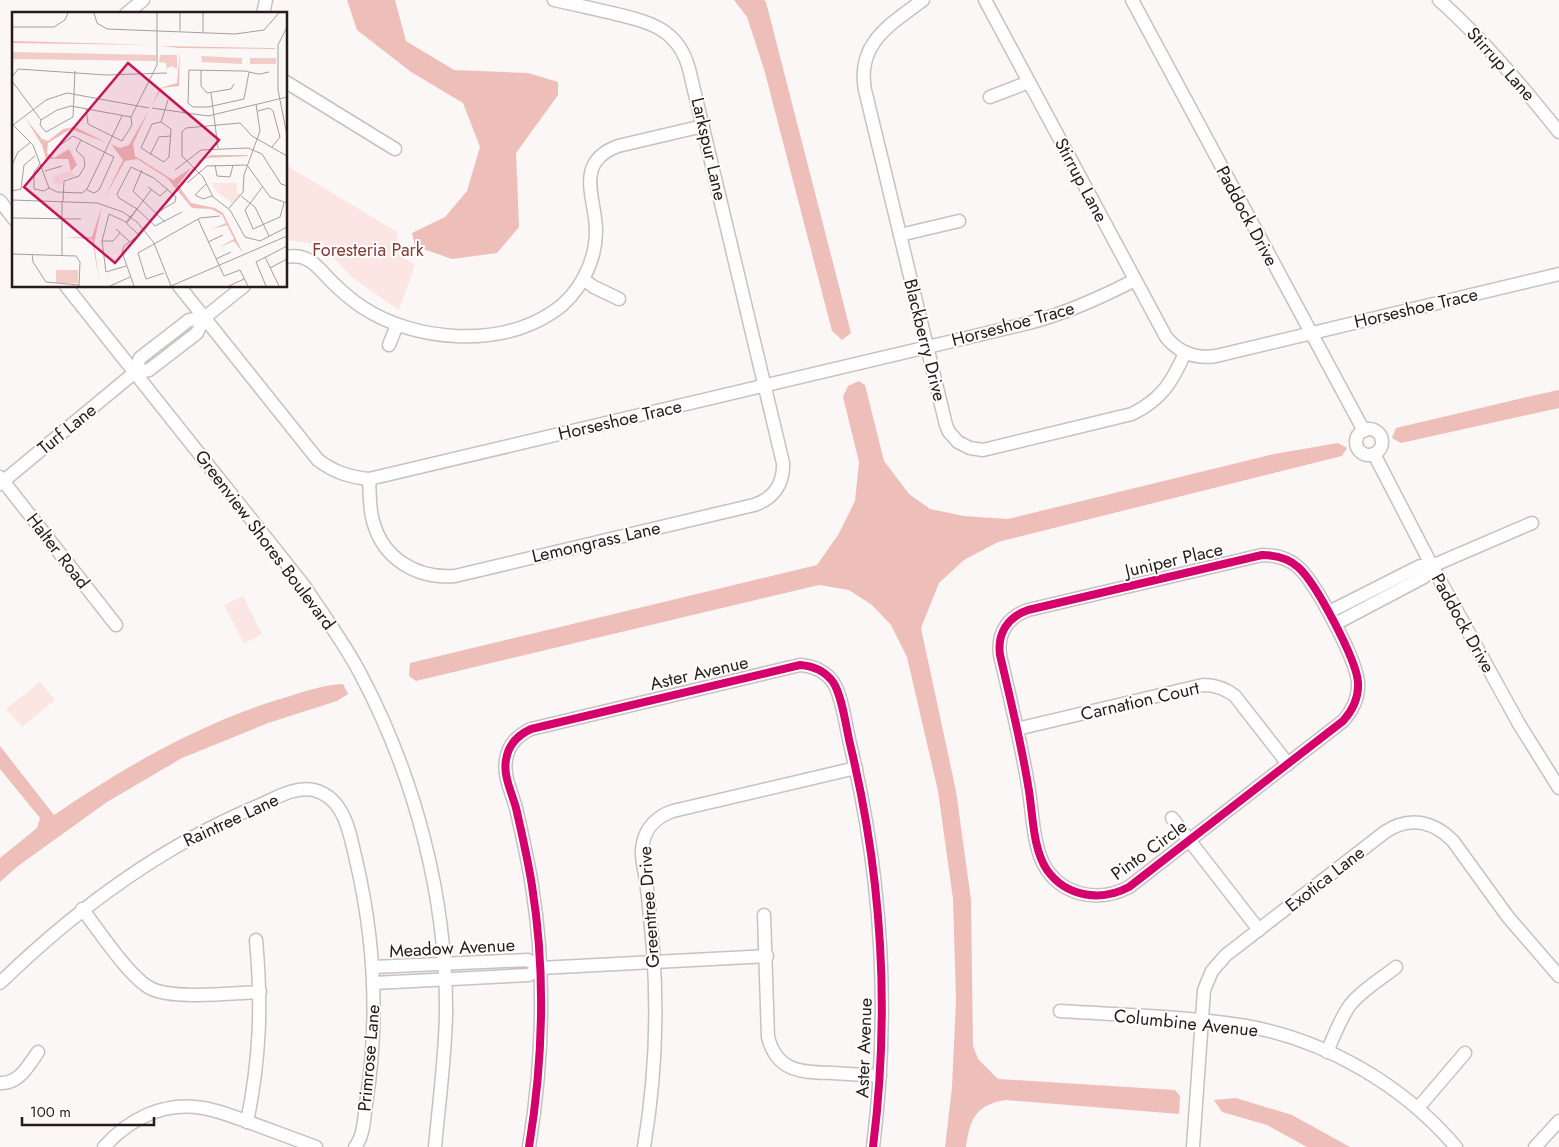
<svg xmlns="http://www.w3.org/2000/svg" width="1559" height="1147" font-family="Jost,sans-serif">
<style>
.green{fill:#fbe6e3}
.water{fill:#eebeb9}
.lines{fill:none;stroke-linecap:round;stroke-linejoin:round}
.minor-casing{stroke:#c8c1c0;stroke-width:15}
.minor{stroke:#fefefe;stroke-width:12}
.cycleway-casing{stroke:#fff;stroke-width:11}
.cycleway{stroke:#d6006c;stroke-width:8}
.labels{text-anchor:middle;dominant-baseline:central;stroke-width:4;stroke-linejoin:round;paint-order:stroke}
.street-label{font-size:18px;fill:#261b1a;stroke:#fff}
.park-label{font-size:18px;fill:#893934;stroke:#fff}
.inset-road{fill:none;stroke:#a69f9e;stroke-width:1}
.view{fill:#c2185b;fill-opacity:0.15;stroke:#c2185b;stroke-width:2.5}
.inset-edge{fill:none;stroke:#261b1a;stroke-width:2.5}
</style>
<rect width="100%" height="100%" fill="#fbf7f6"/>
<g class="green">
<polygon points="286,165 397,232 398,254 415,265 399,310 353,278 325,249 317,244 286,240"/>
<polygon points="243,596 262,634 244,644 224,605"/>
<polygon points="40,682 55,700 22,727 6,709"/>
</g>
<g class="water">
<polygon points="347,0 395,0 406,41 454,70 528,73 558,82 558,95 516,153 519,227 497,253 452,259 415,246 412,233 445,217 467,191 480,147 463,103 411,72 357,30"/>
<polygon points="734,0 764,0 766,2 851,333 842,340 832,331 764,69 747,17"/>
<path d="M859,381L865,385L884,461L909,494L930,509L964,516L1008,519L1274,454L1338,443L1347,448L1342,456L998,542L964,560L939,583L921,628L956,791L971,900L973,1046L978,1059L998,1079L1175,1090L1180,1096L1179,1114L1006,1100C975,1105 970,1119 966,1147H945L952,1087L956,1000L953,899L938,791L907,657L891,625L872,605L849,590L819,585L416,681L409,676L410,663L817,565L838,535L855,501L859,462L843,397L848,386Z"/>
<polygon points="1559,390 1559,408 1401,443 1392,438 1396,428 1531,396"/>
<path d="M343,684L348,694L337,701L268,723L182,758L107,802L18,866L0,882V858L37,828L40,818L0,769V746L54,815C126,766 203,721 287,697C306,691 323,685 343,684Z"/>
<polygon points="1236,1098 1292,1115 1350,1147 1307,1147 1267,1125 1222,1112 1214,1100"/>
</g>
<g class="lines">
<g class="minor-casing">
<g id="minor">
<path d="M923,0C891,24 856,43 865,90L946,425L949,432L958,442L970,448L983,450L1132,414C1162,399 1172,382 1185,353"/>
<path d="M985,0L1166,337C1179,353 1196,359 1216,356L1559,274"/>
<polyline points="1132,0 1364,431"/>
<path d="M1439,0C1484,40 1521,85 1559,132"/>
<polyline points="126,14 143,0"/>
<polyline points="263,14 266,0"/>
<polyline points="286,82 395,149"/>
<polyline points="990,97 1029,82"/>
<polyline points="0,201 14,219"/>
<polyline points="900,235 959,221"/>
<path d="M286,257C308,253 317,266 330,280C340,290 350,299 362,307C415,342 499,348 553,312C579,295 596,262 596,231C596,198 573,163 618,146L703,126"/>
<polyline points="583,279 594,287 619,299"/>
<path d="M66,286L305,587C324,616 344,643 360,673C415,777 447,897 446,1015C445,1059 439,1103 435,1147"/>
<path d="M179,286L318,460C334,472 349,477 369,479L1029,323C1067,313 1100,298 1135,280"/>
<polyline points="389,345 397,325"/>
<polyline points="134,373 140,358 189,320 204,318"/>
<circle cx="1369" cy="442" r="13"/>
<polyline points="1374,454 1432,566 1519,724 1559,788"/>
<polyline points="0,477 116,625"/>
<path d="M369,479C370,492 369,508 373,521C383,559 417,579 455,576L754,505C773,499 784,484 783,463L689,69C678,28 649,22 612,13C593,9 574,4 554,0"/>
<polyline points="0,484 134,373 149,370 197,333 204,318 244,286"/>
<path d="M1262,555C1275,555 1288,558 1298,567C1316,583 1356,659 1358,682C1359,697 1353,710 1343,721L1129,887C1101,902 1066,897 1047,870C1032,848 1033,811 1028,785C1021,742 1010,698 1000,655C997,633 1008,617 1028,610Z"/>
<polyline points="1329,612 1420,566 1432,566 1532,523"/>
<polyline points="1335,624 1424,577 1432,566"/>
<path d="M1017,729L1203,685C1215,685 1225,688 1235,696L1288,764"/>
<polyline points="1172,818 1259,930"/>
<path d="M82,909C98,929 129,977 150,988C172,1000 233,993 260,992"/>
<path d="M764,915L768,1037C777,1073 803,1072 833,1073C848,1074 864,1075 880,1076"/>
<polyline points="373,967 528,960 540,968 529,975 374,983"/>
<polyline points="540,968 767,956"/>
<path d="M0,983C76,909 161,846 260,805C276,798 295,786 314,790C325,793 334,800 340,810C349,824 352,844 356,860C375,941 379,1022 366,1104C364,1118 364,1136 355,1147"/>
<path d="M1060,1011C1122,1015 1185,1016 1246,1026C1326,1040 1403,1085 1456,1147"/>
<path d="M1327,1052C1334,1036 1340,1019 1350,1005C1362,990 1381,979 1396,967"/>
<path d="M0,1083C19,1084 28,1066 38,1052"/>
<polyline points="1418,1108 1465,1053"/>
<path d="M247,1122C260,1059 262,1005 256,940"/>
<path d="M104,1147C129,1119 164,1101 203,1108C220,1111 235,1117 251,1123C273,1131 294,1139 316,1147"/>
<path d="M529,1147C543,1061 546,973 532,886C528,860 522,834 516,808C512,793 503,776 506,760C508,745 518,735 531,729L800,665C813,666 825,671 833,682C842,695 846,727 850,744C882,876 890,1012 873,1147"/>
<path d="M644,1147C655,1082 658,1015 653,949C651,926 649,903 646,880C644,868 640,855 643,843C646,827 658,816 673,811L856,768"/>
<path d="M1193,1147L1204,990L1212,971L1226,955L1385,832C1409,816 1433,821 1453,841L1508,917L1559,976"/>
<polyline points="1535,1147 1559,1121"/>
</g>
</g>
<use href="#minor" class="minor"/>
<g class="cycleway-casing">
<g id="cycleway">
<path d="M1262,555C1275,555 1288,558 1298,567C1316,583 1356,659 1358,682C1359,697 1353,710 1343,721L1129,887C1101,902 1066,897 1047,870C1032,848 1033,811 1028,785C1021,742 1010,698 1000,655C997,633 1008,617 1028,610Z"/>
<path d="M529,1147C543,1061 546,973 532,886C528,860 522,834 516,808C512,793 503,776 506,760C508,745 518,735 531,729L800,665C813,666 825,671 833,682C842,695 846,727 850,744C882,876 890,1012 873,1147"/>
</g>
</g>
<use href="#cycleway" class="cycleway"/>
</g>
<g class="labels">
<g class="street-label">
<text transform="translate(1501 64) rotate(48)">Stirrup Lane</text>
<text transform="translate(709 149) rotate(77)">Larkspur Lane</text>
<text transform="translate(1081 180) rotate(62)">Stirrup Lane</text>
<text transform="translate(1247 216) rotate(62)">Paddock Drive</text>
<text transform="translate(1416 308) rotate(-13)">Horseshoe Trace</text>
<text transform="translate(1013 324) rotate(-15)">Horseshoe Trace</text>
<text transform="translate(925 340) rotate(76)">Blackberry Drive</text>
<text transform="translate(620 420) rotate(-13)">Horseshoe Trace</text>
<text transform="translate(67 429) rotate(-39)">Turf Lane</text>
<text transform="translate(265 540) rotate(53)">Greenview Shores Boulevard</text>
<text transform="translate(596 542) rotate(-13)">Lemongrass Lane</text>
<text transform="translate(58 551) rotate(52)">Halter Road</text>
<text transform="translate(1174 560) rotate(-13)">Juniper Place</text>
<text transform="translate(1463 623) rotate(61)">Paddock Drive</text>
<text transform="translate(699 673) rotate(-13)">Aster Avenue</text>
<text transform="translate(1140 701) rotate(-13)">Carnation Court</text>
<text transform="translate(231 820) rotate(-25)">Raintree Lane</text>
<text transform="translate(1149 850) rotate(-36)">Pinto Circle</text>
<text transform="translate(1325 879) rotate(-38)">Exotica Lane</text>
<text transform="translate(649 907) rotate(-94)">Greentree Drive</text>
<text transform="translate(452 948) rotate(-3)">Meadow Avenue</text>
<text transform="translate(1186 1023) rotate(6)">Columbine Avenue</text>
<text transform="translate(864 1048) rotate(-88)">Aster Avenue</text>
<text transform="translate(369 1058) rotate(-85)">Primrose Lane</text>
</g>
<g class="park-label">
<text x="368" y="250">Foresteria Park</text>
</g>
</g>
<g transform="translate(12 12)">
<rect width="275" height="275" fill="#fbf7f6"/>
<path d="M57,159L63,164L53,166L49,173L42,171L41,165ZM200,171H225V181L228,183L220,191L206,181Z" fill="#fbe6e3"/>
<path d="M0,40L144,43V49L0,47ZM148,43H165V57L159,54L155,57L154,51L147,50ZM189,44L230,46V52L190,50ZM238,46H264V52H238ZM44,258H66V271H44Z" fill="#f2ccc7"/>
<path d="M0,29L144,33L0,31ZM148,34L263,36V37L168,36ZM168,38L167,74L150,76L139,94L148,76L165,71ZM137,98L121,132L123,144L161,168L179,156L166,173L179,191L203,196L211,201L231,241L222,229L206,236L222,227L215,213L200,217L214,211L210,203L199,197L180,196L155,166L125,147L113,149L92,187L111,148L99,132L108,136L117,133ZM14,107L30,127L36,129L51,117L63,115L95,131L59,117L36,131L35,141L42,146L57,137L65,153L59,159L56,147H34L30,133ZM199,143H235L237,144L195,146L180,152ZM90,194L82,231L88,274L80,227L52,225H80Z" fill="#eebeb9"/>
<path class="inset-road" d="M82,1L85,11L95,17L223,22L252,18L267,1M0,15H42L53,8L56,1M275,15L266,33V78L275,123M168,19V1M191,20V1M189,58V74L195,81L219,77L222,72M237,60L232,87L196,95H181L176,91L177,58L230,59H234L237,60L246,62H248L257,60M0,65L6,57L94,63L155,61M0,69L29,108M199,81L206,136M74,96L76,112L110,129L120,113L119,105M140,96L196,104L275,85M246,99L257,96L261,99L268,125L260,135M119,105L145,53V1M29,108L45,98L59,94L119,105M29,108L28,113L34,120L61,105L63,59M149,110L159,117L157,145L152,150L129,136L140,112ZM149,110L156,88M0,112L21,133L37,176L45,180L70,181L75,177L110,104M1,113L34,88L55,81L137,96M43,137L61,124L102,145L87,178L82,181L75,178M138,143L147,125L158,124M275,144L240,124L228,111L174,116L170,120V144L191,165L201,185L218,198L233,225L248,229L275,215M28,152L22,160V177L32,179L37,176M0,153L6,140L19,130M203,153L205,164L218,165L221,153M130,158L121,179L153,210M163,158L189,138L236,136L250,142L269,172L275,174M33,159L50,154M175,171L195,154L235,153L258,185L275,191M194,172L183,183L191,187L200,184M251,174L233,198L241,217L268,205L272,191M136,175L148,184L156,177M0,179L9,177L12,153L23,144M229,184L243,195L257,224M0,188L85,191L111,200L125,210L142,231L159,274M51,189L52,169L67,164L73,154L72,146L64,138L69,128M217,196L231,180L232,163L248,119L244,92M125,197L139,178M146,200L163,190L164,185L142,166L119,155L105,182L107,186L125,197L143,214L170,200M0,206L69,207M186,207L212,264M114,210L125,197L115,211M104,217L118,230M90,229H101L108,221M196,230L211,223M0,242L64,244L68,250L67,274M20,242L21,250L34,270L67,273M50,243V189M253,245L267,274M204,247L219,240M114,254L94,260L90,229L97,202L112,209L127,223L112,234L110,240L122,274M258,256L275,247M152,261L134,267L126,241L188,206L208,204M212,264L228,258L236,274M98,274L118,265M159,274L275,224M217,274L232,267M254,274L244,250L275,234"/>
<path class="view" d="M116,51L207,128L103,251L12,175Z"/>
<rect width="275" height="275" class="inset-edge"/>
</g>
<path d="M22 1117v8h132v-8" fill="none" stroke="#261b1a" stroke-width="2.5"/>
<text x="30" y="1117" font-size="15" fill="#261b1a" stroke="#ffffff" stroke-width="4" paint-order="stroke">100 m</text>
</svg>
